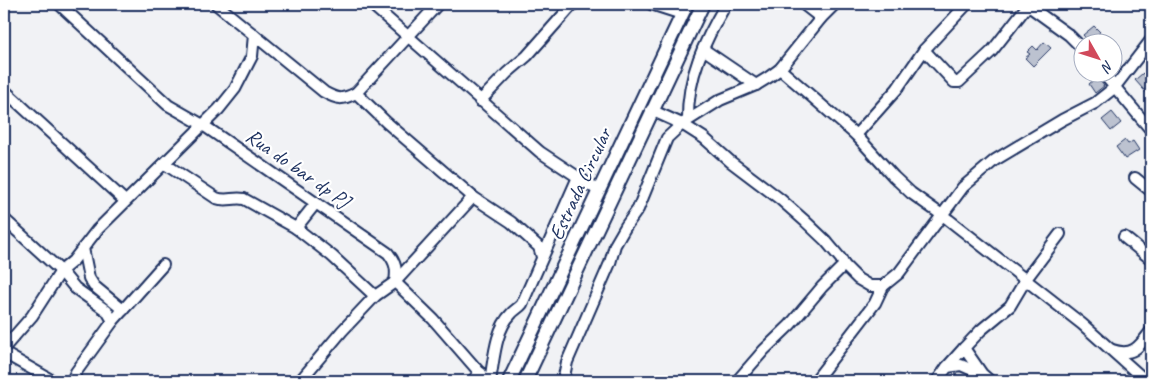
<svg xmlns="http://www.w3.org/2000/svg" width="1155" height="385" font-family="Caveat,sans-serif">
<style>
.building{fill:#bcc2d0;stroke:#1b2f5e}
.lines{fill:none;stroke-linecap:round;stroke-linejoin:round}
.minor-casing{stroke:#1b2f5e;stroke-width:14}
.major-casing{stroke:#1b2f5e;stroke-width:16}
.minor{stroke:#fff;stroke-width:10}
.major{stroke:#fff;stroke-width:12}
.labels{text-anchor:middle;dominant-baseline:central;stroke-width:4.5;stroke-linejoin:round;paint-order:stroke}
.street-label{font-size:21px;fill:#1b2f5e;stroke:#fff}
</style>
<rect width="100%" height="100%" fill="#f1f2f5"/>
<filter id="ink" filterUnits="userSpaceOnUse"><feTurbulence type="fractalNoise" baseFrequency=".02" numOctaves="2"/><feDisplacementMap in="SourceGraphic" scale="10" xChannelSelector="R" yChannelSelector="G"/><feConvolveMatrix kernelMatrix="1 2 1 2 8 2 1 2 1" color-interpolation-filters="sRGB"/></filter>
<g filter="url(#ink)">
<g class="building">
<polygon points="1094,26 1100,32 1098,34 1105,42 1089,42 1083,35"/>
<polygon points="1044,42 1051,48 1033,66 1025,58 1030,54 1027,52 1033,46 1037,50"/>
<polygon points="1143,73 1151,83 1151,98 1135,80"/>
<polygon points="1097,77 1104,86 1095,93 1089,84"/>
<polygon points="1112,112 1121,123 1111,131 1102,120"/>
<polygon points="1125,140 1128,144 1133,141 1139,150 1125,159 1116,147"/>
</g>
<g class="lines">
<g class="minor-casing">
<g id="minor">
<path d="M59,4L168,105L203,125L388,253C396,263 397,270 395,282L433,319L487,381"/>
<path d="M216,4L324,92C338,100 342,100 356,93L438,4"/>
<polyline points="371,4 540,152 599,191"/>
<polyline points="651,4 682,14"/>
<polyline points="803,4 821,18"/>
<polyline points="1026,4 1069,35 1082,48"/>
<polyline points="703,49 756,85"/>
<polyline points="924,50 954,82 959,82 992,51 1028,5"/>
<polyline points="780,69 856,135 894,177 911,193 949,220 1082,324 1146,381"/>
<polyline points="1102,72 1151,130"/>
<polyline points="4,90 125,201"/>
<polyline points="356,93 386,122 473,197 511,222 539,247 542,257"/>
<polyline points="480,101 507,73 527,56 573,4"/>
<polyline points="651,110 682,124 704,138 731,162 780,199 805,221 825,240 841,259 844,265 858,279 870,286 883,286 899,273 963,187 995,160 1062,120 1095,103 1114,88 1151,40"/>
<path d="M688,119C687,77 705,40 726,4"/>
<polyline points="856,135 897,89 924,50 967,4"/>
<path d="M165,164L216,198C227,202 233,197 244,199L296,228L332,256L375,296"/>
<polyline points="1135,178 1151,191"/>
<polyline points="4,219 61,271 75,288 107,311 113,321"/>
<polyline points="296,228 316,203"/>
<polyline points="1124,237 1151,259"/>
<polyline points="83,248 89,278 94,286 123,310"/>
<polyline points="4,348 32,316 61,271 73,261 97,230 219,109 235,89 252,56 254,35"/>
<polyline points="964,348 981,330 1010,306 1026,279 1060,234"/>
<path d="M1112,350C1133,357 1139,347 1151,331"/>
<polyline points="4,353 53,381"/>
<polyline points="947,367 961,365 979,373"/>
<polyline points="72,381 76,372 113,321 163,265"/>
<polyline points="300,381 342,331 375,296 395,282 473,197"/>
<polyline points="472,381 481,373"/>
<path d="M490,381C494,360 495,330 511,314C514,310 519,308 522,304L578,177"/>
<polyline points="563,381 567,362 610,263 615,245 626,226 638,209 667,138 682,124 720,100 756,85 769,77 780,69 821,18 835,4"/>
<polyline points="737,381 764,350 790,325 822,287 844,265"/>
<polyline points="815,381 875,303 883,286"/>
<polyline points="937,381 947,367 964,348 982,374 990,381"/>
</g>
</g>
<g class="major-casing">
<g id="major">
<polyline points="509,381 687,4"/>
<polyline points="525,381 703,4"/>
</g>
</g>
<use href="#minor" class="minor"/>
<use href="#major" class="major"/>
</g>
</g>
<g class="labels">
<g class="street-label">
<text transform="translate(298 168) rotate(35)">Rua do bar dp PJ</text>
<text transform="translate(580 184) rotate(-65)">Estrada Circular</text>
</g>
</g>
<rect width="1155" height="385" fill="none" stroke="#fff" stroke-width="20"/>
<rect x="10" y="10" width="1135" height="365" fill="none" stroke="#1b2f5e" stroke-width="2" filter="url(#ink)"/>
<g transform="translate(1098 58) rotate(129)"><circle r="24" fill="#ffffff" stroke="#a4acbf"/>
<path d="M0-4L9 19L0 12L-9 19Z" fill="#d1495b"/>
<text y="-8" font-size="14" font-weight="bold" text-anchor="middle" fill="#1b2f5e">N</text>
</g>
</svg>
